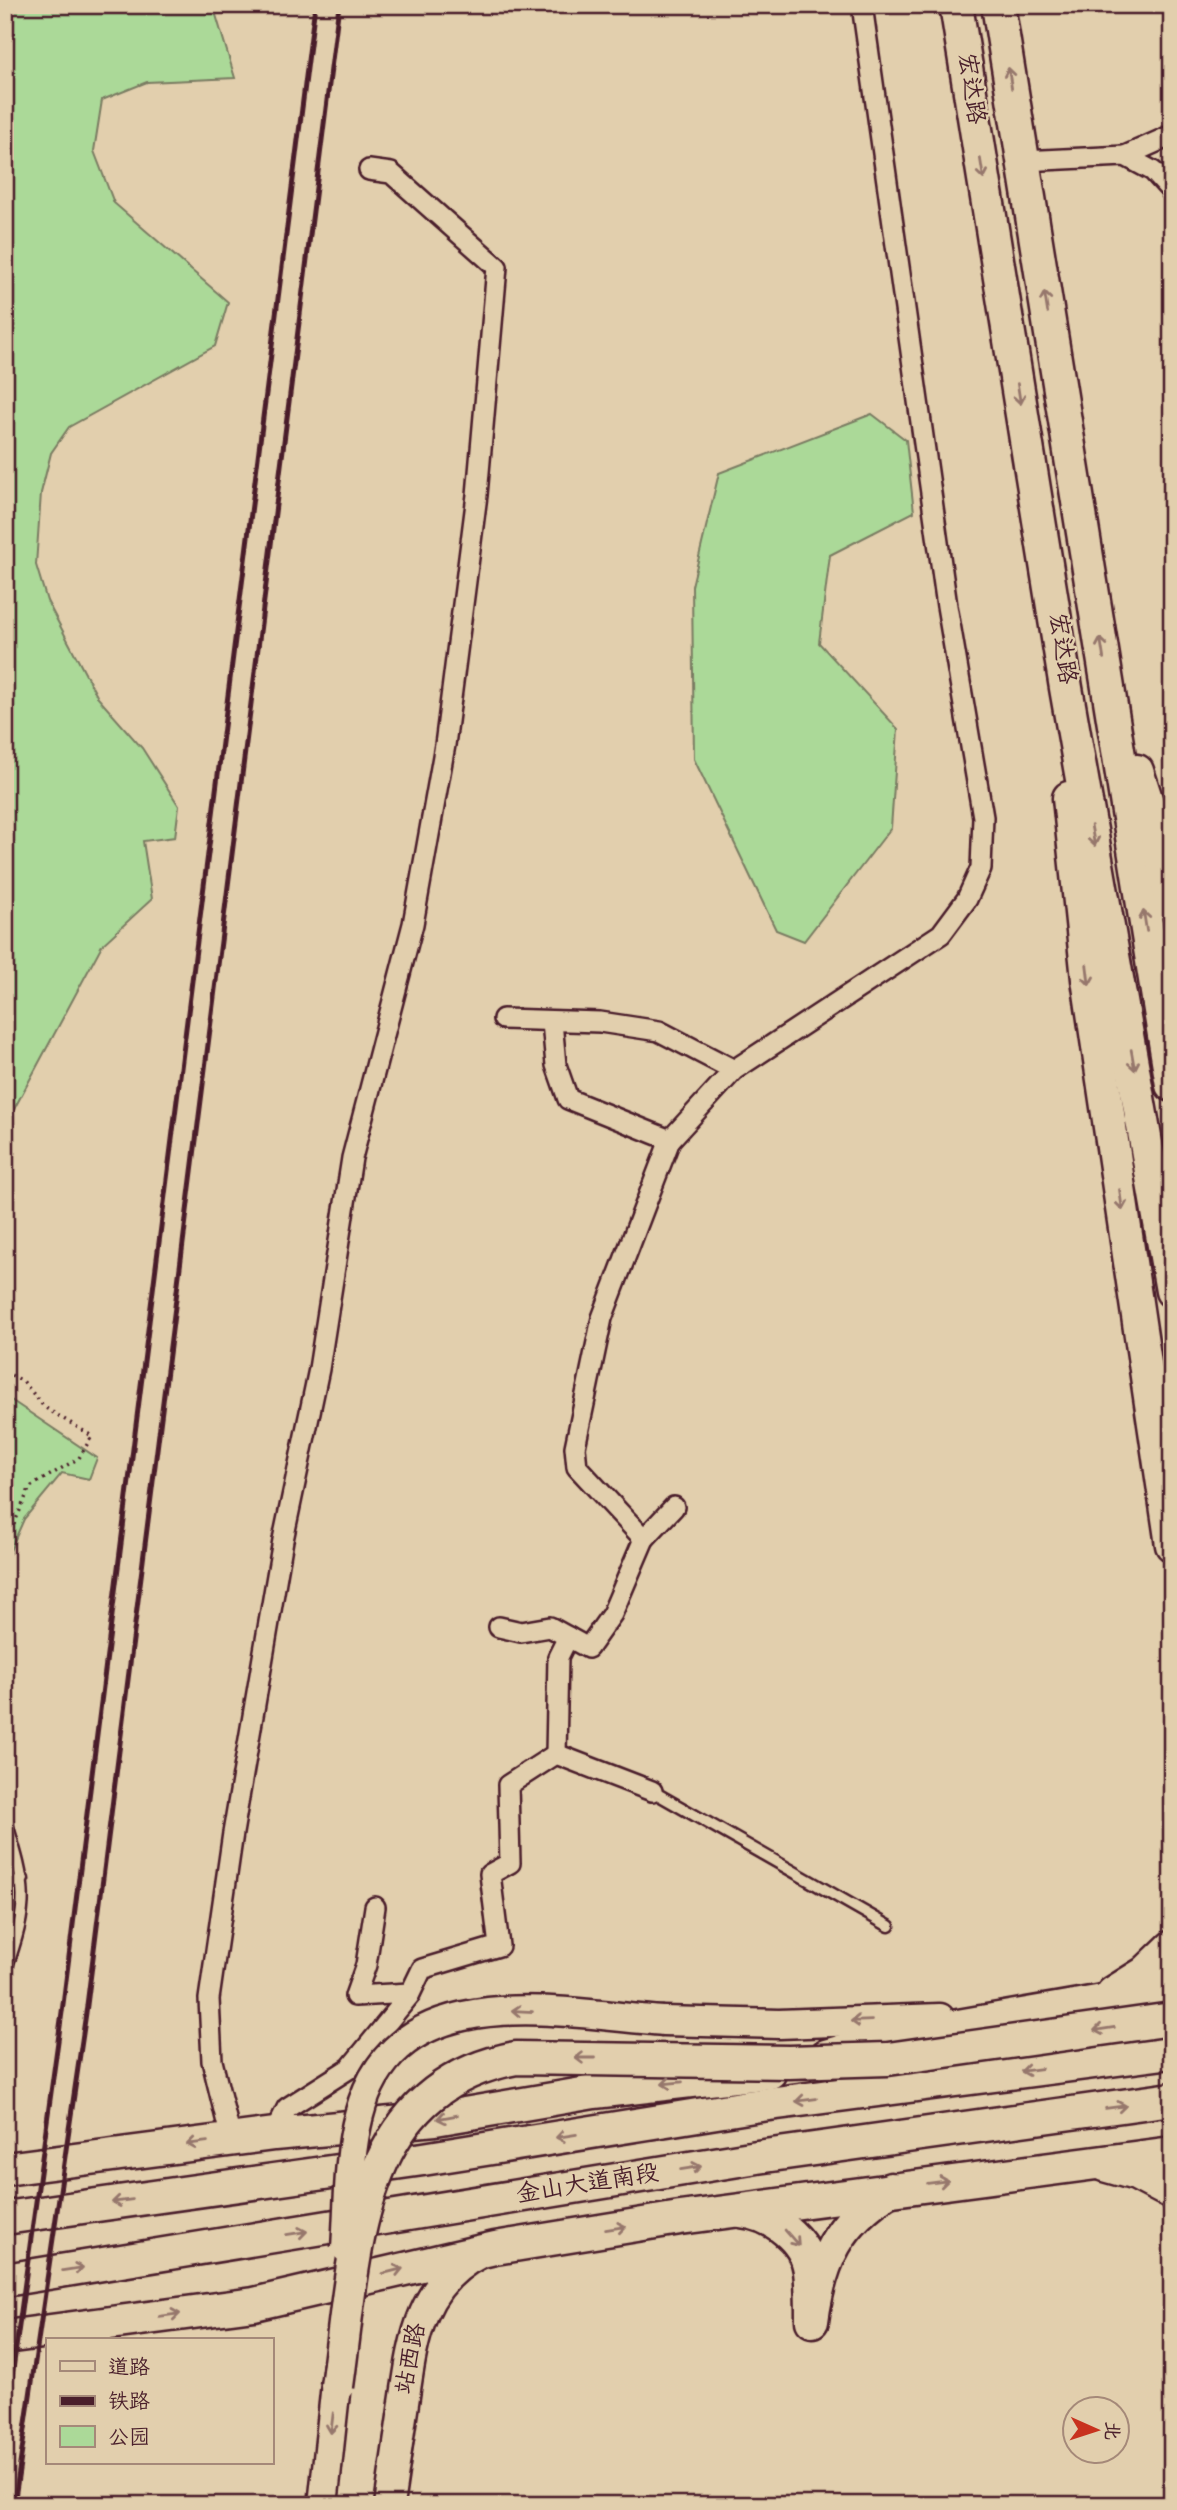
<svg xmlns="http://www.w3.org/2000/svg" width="1177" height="2510" font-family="'Gochi Hand','LXGW WenKai TC',sans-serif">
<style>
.green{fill:#abd998;stroke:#7a7c62;stroke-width:2}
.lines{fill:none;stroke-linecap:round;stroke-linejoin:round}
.lane-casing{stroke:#4a1f2b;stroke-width:15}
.street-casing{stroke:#4a1f2b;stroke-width:24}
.secondary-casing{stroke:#4a1f2b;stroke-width:33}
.primary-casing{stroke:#4a1f2b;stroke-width:37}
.path{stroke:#4a1f2b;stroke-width:3.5;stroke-dasharray:2 5;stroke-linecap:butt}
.lane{stroke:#e2cfad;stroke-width:10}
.street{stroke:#e2cfad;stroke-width:19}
.secondary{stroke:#e2cfad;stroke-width:28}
.primary{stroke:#e2cfad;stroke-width:32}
.rail{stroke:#4a1f2b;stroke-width:5}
.secondary-bridge-casing{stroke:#4a1f2b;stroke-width:33;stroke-linecap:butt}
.primary-bridge-casing{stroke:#4a1f2b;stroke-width:37;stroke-linecap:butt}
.secondary-bridge{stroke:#e2cfad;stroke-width:28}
.primary-bridge{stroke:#e2cfad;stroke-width:32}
.oneway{stroke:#96776c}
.labels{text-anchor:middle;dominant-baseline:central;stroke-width:5;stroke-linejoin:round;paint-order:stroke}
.street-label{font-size:24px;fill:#4a1f2b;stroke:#e2cfad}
</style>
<rect width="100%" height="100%" fill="#e2cfad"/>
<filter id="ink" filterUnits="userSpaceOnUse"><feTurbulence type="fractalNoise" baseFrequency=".0143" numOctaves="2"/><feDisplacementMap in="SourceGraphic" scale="14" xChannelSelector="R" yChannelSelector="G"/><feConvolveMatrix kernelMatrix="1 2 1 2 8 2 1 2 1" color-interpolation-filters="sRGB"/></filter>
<g filter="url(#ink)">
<g class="green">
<polygon points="5,5 213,5 235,78 147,82 102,100 94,151 114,203 228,302 215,346 69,427 51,453 41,493 36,565 47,601 98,698 142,748 179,806 175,837 143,841 152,899 102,945 5,1126"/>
<polygon points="872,414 906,440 914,512 830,555 819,643 898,729 891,828 804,941 776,930 694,759 692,586 719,473"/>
<path d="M5,1270C12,1293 22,1328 5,1349Z"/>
<polygon points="5,1396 97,1458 89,1479 62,1473 24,1519 5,1562"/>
<polygon points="5,1794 17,1905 5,1951"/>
</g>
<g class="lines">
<g class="lane-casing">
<g id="lane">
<polyline points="652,1791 889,1926"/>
<path d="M5,1817C26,1887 31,1900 5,1972"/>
<polyline points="5,1885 23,1879"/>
</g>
</g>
<g class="street-casing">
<g id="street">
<polyline points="1125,156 1172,135"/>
<polyline points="1023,161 1125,156 1153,171 1172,192"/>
<polyline points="503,1019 600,1022 659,1031 734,1070"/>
<polyline points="552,1022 556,1065 568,1099 670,1140"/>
<polyline points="644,1539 674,1507"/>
<polyline points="499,1627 521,1632 550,1627 588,1648 612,1614 644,1539 577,1467 575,1447 602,1318 670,1140 734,1070 941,934 967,899 981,868 983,817 947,606 862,5"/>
<polyline points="556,1754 558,1657 568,1637"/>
<polyline points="375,1907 366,1965 355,1996 410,1993"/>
<polyline points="274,2134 287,2108 350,2068 409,1996 422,1969 499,1946 490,1874 510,1863 508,1785 556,1754 652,1791"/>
<polyline points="231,2139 212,2061 209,1999 233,1833 283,1540 319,1369 352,1158 413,924 445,745 477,495 497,267 391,173 369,170"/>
</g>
</g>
<g class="secondary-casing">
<g id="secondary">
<polyline points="663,2021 779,2024 940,2018"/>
<path d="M389,2505C394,2471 399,2437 404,2403C413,2342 419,2284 481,2253"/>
</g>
</g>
<g class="primary-casing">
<g id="primary">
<polyline points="956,5 1066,688 1172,1291"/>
<polyline points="998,5 1172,1085"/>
<polyline points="1137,771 1155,827 1172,905"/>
<polyline points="1069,798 1088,979 1172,1545"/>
<polyline points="1113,1993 1145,1973 1172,1947"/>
<polyline points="826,2056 889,2038 1172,1989"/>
<polyline points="1104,2165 1136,2174 1172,2193"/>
<polyline points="5,2169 274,2134 435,2119 594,2092 770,2072"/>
<path d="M741,2211C772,2214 806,2239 810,2271C812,2287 812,2304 812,2321C820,2260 838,2222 891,2189"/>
<polyline points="5,2218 423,2159 754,2106 1172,2052"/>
<polyline points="5,2280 757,2157 1172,2099"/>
<polyline points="5,2337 254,2304 495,2248 680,2218 1172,2153"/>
</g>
</g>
<polyline class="path" points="5,1372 23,1381 44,1407 92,1436 79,1458 30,1487 5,1545"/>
<use href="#lane" class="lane"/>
<use href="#street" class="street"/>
<use href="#secondary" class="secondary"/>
<use href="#primary" class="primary"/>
<g class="rail">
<polyline points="5,2428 62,2012 315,5"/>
<polyline points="14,2505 86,2013 339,5"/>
</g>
<g class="secondary-bridge-casing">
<g id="secondary-bridge">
<path d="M346,2248C349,2205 348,2157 359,2115C395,1975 557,2013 663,2021"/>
<polyline points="323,2505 338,2365"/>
</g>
</g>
<g class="primary-bridge-casing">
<path id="primary-bridge" d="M337,2386C356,2254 354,2088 516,2058L789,2062L888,2059L1172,2019"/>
</g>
<use href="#secondary-bridge" class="secondary-bridge"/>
<use href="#primary-bridge" class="primary-bridge"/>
</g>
<defs><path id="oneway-shaft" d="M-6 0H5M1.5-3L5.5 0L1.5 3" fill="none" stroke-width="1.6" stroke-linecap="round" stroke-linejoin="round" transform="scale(1.75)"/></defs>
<g class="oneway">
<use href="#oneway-shaft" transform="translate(1010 78) rotate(-99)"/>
<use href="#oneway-shaft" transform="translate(982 169) rotate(81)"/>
<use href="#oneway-shaft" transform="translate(1046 302) rotate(-99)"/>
<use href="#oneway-shaft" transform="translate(1019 394) rotate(81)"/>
<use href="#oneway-shaft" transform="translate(1102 648) rotate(-99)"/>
<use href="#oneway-shaft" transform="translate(1093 836) rotate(80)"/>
<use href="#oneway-shaft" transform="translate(1145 921) rotate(-99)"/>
<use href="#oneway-shaft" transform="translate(1088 975) rotate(83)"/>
<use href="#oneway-shaft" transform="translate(1133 1060) rotate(80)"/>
<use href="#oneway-shaft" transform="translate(1121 1200) rotate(82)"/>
<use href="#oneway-shaft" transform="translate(522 2011) rotate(-177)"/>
<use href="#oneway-shaft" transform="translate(861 2021) rotate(178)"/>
<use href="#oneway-shaft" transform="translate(1104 2029) rotate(171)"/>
<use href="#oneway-shaft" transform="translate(585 2058) rotate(180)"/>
<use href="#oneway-shaft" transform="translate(1031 2070) rotate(173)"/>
<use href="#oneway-shaft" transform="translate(672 2083) rotate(174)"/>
<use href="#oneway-shaft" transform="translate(806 2100) rotate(173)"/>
<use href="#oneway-shaft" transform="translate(1116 2107) rotate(-8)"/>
<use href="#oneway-shaft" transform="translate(447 2117) rotate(170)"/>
<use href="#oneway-shaft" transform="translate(566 2136) rotate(171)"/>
<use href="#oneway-shaft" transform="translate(197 2143) rotate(173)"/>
<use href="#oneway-shaft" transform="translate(691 2168) rotate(-9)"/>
<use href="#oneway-shaft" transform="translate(938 2182) rotate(-7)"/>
<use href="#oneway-shaft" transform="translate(122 2201) rotate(172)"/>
<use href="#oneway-shaft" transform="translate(616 2228) rotate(-9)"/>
<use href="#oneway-shaft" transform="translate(297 2233) rotate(-9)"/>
<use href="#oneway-shaft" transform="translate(792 2238) rotate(49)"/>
<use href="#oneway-shaft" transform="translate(73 2269) rotate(-9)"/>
<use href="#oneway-shaft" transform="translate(393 2271) rotate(-14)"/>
<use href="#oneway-shaft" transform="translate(170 2315) rotate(-7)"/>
<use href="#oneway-shaft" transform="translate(332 2423) rotate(97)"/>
</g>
</g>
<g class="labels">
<g class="street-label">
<text transform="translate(969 89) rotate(81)">宏达路</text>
<text transform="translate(1060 649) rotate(81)">宏达路</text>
<text transform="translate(588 2186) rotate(-9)">金山大道南段</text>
<text transform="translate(413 2359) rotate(-79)">站西路</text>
</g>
</g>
<rect width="1177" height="2510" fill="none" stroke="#e2cfad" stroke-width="28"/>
<rect x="14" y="14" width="1149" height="2482" fill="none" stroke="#4a1f2b" stroke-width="2.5" filter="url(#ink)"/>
<rect x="46" y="2338" width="228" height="126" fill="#e2cfad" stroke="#a58979" stroke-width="2"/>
<rect x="60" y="2361" width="35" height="10" fill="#e2cfad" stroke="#a58979" stroke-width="2"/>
<text x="108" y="2374" font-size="21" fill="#4a1f2b">道路</text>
<rect x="60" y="2396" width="35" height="10" fill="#4a1f2b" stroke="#a58979" stroke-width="2"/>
<text x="108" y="2408" font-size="21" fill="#4a1f2b">铁路</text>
<rect x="60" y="2426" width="35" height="21" fill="#abd998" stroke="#a58979" stroke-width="2"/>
<text x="108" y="2444" font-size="21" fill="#4a1f2b">公园</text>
<g transform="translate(1096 2430) rotate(93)"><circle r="33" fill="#e2cfad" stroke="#a58979" stroke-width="2"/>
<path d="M0-5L12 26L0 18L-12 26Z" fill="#c8321e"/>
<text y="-10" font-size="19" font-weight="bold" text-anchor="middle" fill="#4a1f2b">北</text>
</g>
</svg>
